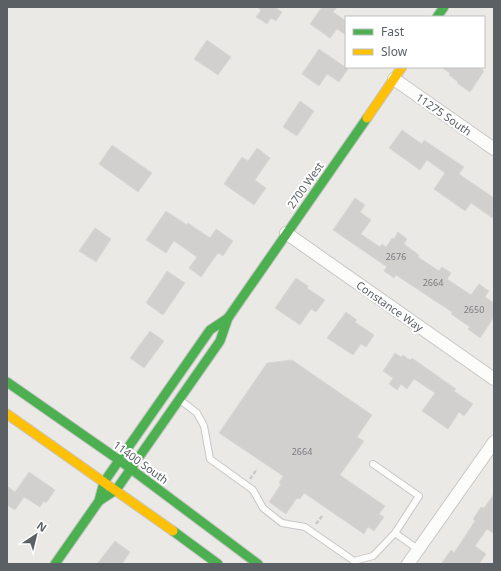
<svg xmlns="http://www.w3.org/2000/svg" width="501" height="571" font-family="'Noto Sans',sans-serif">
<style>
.building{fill:#d2d0cf;stroke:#dad8d5}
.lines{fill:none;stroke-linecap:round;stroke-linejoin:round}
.lane-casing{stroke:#c7c7c7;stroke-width:8}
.street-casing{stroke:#c7c7c7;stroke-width:14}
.fast-casing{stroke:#c6c6c6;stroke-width:11}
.slow-casing{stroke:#c6c6c6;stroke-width:11}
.path{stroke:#c7ccc8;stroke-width:2.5;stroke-dasharray:4 2;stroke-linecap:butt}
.lane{stroke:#fcfcfb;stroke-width:6}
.street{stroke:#fcfcfb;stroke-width:12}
.fast{stroke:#4caf50;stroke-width:9}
.slow{stroke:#ffc107;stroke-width:9}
.labels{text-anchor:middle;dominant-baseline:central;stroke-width:4;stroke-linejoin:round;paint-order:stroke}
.number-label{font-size:9px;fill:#7a7d80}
.street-label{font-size:11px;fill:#5b6064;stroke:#fff}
</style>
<rect width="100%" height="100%" fill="#ebe9e6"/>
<g class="building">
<polygon points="257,7 279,7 277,9 282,12 276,21 271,18 267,24 256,17 261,10"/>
<polygon points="322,7 337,7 333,12 346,21 346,35 337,29 330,38 310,24"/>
<polygon points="207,40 231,57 218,75 194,59"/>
<polygon points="319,49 348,69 339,82 327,74 319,86 302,74"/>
<polygon points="441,67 479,67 484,71 470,92 457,83 458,82 449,75 450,73"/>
<polygon points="300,101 314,111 297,136 283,127"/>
<polygon points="402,130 422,144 424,140 464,167 459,174 494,198 494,219 471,203 465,211 434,189 445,173 427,160 420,170 389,148"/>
<polygon points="112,145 152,173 138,192 99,164"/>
<polygon points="257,148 270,158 255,180 266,188 254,205 224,184 242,157 248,161"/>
<polygon points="355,198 365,205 360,212 371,220 361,234 380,247 382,244 386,247 392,238 394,239 398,232 407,239 404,244 419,255 418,257 439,271 442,267 451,273 447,279 471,295 479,284 489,291 485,297 494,303 494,317 480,338 468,329 470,327 451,314 452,312 396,275 394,278 384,271 387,267 333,230"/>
<polygon points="166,211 187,225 188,223 210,238 216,229 233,241 223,256 218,253 201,277 189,268 197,257 174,241 166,253 146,240"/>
<polygon points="95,228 111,239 96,262 79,251"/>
<polygon points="167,271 185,283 163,315 146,303"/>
<polygon points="296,278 308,286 307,288 325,300 316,312 311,309 300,325 275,308"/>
<polygon points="346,312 357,320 355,322 374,335 366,347 361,344 353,355 327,338"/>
<polygon points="150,331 164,341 144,368 130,358"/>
<polygon points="395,353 401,357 403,355 410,360 412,358 456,389 454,391 473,404 464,416 459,412 448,429 422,411 435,393 414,379 407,389 401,384 397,390 389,384 393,378 383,371"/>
<polygon points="292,360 372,415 357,437 364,441 340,475 385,506 379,514 384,517 374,531 368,527 364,534 304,493 300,499 297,498 286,514 269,502 281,484 279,483 283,476 219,433 267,363"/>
<polygon points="29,472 55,490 46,503 44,501 40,507 24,497 15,510 7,505 7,486 15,492"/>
<polygon points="494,494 494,534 487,529 475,546 486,554 479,564 441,564 451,550 454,553 475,521 473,519 481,507 484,508"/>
<polygon points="115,541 130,552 122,564 97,564"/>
</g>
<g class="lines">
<g class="lane-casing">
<g id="lane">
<polyline points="180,400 197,413 204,426 210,459 253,490 263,508 282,523 305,527 354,561 373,556 395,533 419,550"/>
<polyline points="373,464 419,496 395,533"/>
</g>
</g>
<g class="street-casing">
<g id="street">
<polyline points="394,79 494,149"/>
<polyline points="286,233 494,379"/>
<polyline points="408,564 494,442"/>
</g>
</g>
<g class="fast-casing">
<g id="fast">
<polyline points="437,17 444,7"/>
<polyline points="7,382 119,460 258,564"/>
<polyline points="99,501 116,490 220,341 228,318 367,118"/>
<polyline points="173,531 218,564"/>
<polyline points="55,564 99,501 104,482 210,330 228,318"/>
</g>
</g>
<g class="slow-casing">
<g id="slow">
<polyline points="367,118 402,67"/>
<polyline points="7,414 173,531"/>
</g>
</g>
<g class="path">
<polyline points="250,479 257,469"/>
<polyline points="316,524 323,515"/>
</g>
<use href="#lane" class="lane"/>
<use href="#street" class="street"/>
<use href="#fast" class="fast"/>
<use href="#slow" class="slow"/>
</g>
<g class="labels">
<g class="number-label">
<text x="396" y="256">2676</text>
<text x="433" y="282">2664</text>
<text x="474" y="309">2650</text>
<text x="302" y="451">2664</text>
</g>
<g class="street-label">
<text transform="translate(444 114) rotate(35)">11275 South</text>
<text transform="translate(305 185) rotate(-55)">2700 West</text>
<text transform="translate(390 306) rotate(35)">Constance Way</text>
<text transform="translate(141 462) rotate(36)">11400 South</text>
</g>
</g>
<rect width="501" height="571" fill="none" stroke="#5b6064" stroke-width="16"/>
<rect x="345" y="16" width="140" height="52" fill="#ffffff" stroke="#bdbfc1"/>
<rect x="353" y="29" width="20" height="6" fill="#4caf50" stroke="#bdbfc1"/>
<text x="381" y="36" font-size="12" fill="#5b6064">Fast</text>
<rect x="353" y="49" width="20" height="6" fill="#ffc107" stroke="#bdbfc1"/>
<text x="381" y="56" font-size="12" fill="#5b6064">Slow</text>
<g transform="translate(36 535) rotate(35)" stroke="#ffffff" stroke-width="3" paint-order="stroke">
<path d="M0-3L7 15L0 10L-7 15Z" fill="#5b6064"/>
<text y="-6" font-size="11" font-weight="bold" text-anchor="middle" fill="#5b6064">N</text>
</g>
</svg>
